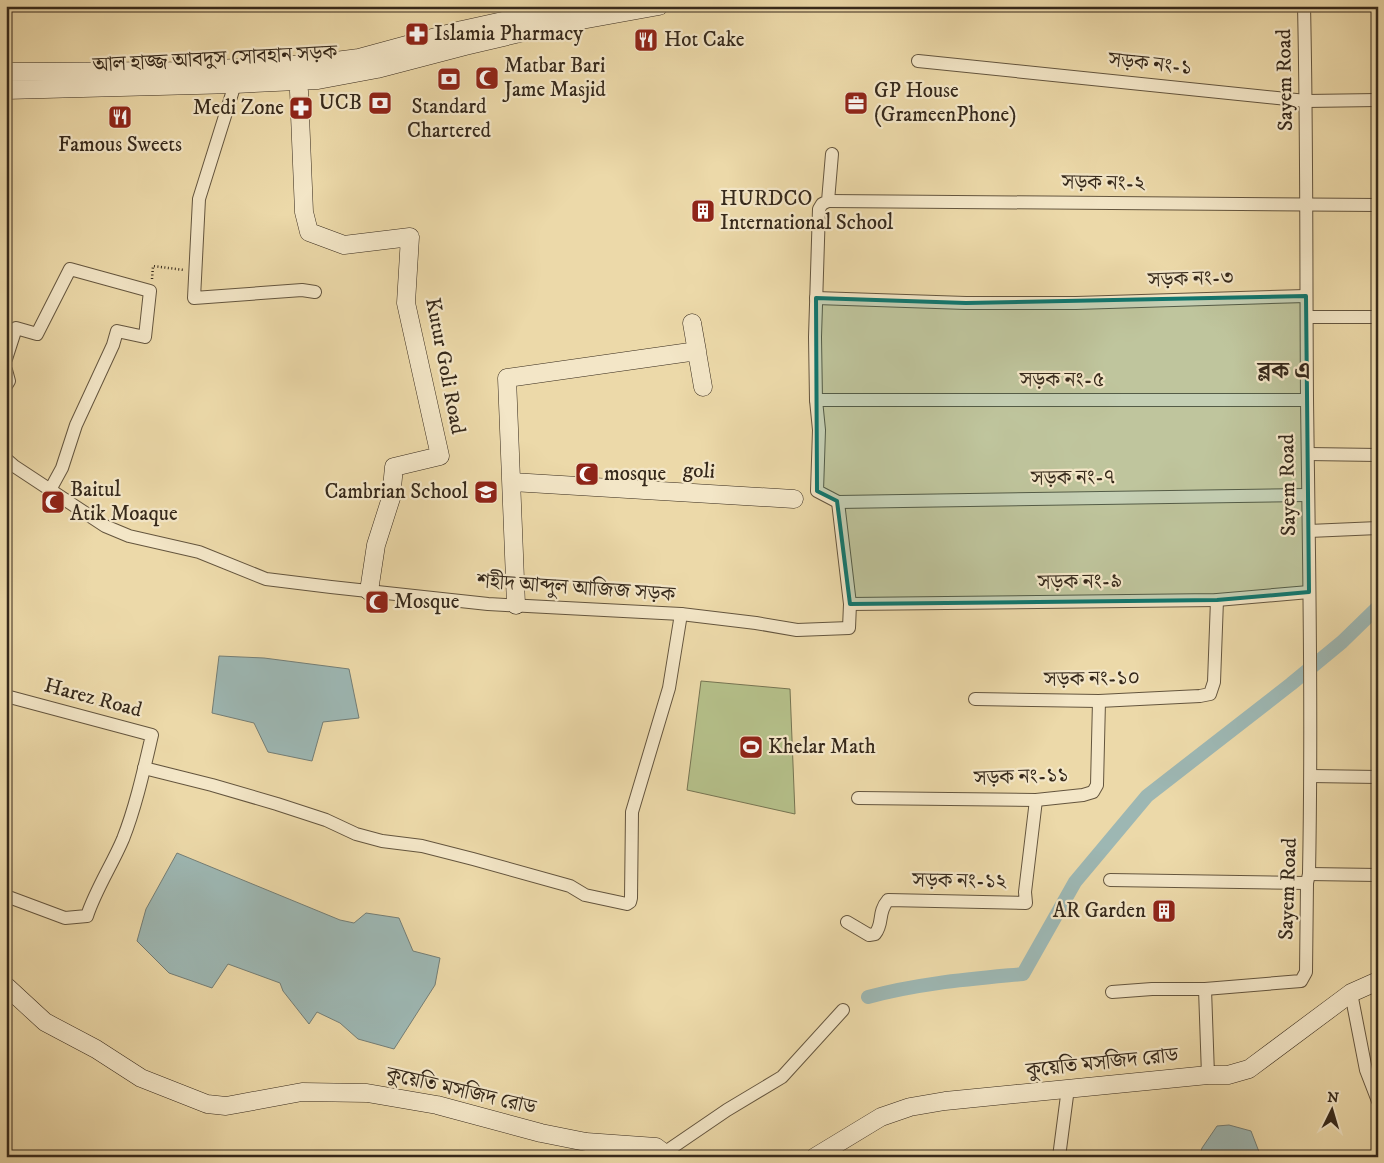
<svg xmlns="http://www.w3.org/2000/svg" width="1384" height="1163" font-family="'IM FELL DW Pica','Noto Serif Bengali',serif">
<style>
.green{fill:#b5c08a;stroke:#767452}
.water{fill:#9db7b3;stroke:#747e76}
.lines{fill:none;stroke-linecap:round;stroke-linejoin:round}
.canal{stroke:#9db7b3;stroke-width:14}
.street-casing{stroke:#64553e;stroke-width:14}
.secondary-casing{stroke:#36291b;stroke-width:19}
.path{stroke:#36291b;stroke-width:2.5;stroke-dasharray:1 2.5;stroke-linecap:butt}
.street{stroke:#f3e6c7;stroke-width:12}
.secondary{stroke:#f3e6c7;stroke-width:18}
.marked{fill:#0f766e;fill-opacity:0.2;stroke:#0f766e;stroke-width:4;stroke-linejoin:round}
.labels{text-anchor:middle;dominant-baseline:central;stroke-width:4.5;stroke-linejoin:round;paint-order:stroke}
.poi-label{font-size:21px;fill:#36291b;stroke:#f3e6c7;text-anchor:start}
.street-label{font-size:21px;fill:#36291b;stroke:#f3e6c7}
.quarter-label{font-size:24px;font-weight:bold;fill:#36291b;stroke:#f3e6c7}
</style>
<rect width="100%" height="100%" fill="#ecd9a9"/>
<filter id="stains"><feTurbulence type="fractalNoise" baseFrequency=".004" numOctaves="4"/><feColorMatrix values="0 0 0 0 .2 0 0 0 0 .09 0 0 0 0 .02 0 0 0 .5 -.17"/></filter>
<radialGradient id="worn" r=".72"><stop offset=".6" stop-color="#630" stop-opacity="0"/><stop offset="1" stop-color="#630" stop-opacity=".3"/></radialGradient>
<polygon class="green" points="701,681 790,689 795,814 687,790"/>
<g class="water">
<polygon points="219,656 264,658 349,669 359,718 323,722 312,761 268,752 254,723 212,713"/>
<polygon points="177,853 340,920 354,923 366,913 399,918 413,951 440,958 435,985 394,1049 358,1039 340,1023 317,1012 309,1024 283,991 280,983 228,964 212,988 169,973 137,941 146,909"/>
<polygon points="1229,1125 1251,1131 1261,1157 1199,1157 1202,1148 1217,1126"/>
</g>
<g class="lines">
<path class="canal" d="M868,997C919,983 971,979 1023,974L1075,882L1147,796L1291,684L1342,642L1378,607"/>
<g class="street-casing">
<g id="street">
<polyline points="918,61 1306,101 1378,100"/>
<polyline points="235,84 199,199 194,298 302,290 315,292"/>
<polyline points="832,154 828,201 822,204 819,209 815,337 816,400 819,430 817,491 838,502 1308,495"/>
<polyline points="828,201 1378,205"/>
<polyline points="816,298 966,303 1076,303 1306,296"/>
<polyline points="1307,317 1378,317"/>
<polyline points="6,359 16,328 37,334 70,269 150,291 145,337 117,331 113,345 76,425 62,468 50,490"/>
<polyline points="6,370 9,381 6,386"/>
<polyline points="816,400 1307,400"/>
<polyline points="1308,454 1378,455"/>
<polyline points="6,459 14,466 105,526 129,536 199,552 266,579 331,587 488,604 681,614 756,623 797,630 849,628 850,604 838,502"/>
<polyline points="1309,531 1378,528"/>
<polyline points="850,604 1217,600 1309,592"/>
<path d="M6,696L152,735C144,769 136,806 123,839C112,865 96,889 87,916L65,918L6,896"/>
<polyline points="975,699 1099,701 1200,696 1210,694 1214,682 1217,600"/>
<polyline points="144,768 212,785 277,804 326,820 356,834 382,841 422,846 473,859 570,886 585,895 627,904 630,902 631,898 632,812 669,688 681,614"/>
<polyline points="1311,776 1378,777"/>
<polyline points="858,798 1036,800 1083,795 1093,792 1097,785 1099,701"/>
<polyline points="1309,874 1378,875"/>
<polyline points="1110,880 1307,883"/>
<path d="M847,922L869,935L875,934C884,923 877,913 888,900L1026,903L1025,892L1036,800"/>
<polyline points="1205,989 1208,1075"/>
<path d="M1112,992L1152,989H1205L1301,981L1306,972L1307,883L1309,874C1312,715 1309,557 1307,399C1306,268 1307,137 1304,6"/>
<polyline points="1351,993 1366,1070 1378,1101"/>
<polyline points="664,1153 727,1110 782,1077 843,1010"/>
<polyline points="1059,1157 1068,1088"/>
</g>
</g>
<g class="secondary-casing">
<g id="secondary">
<polyline points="6,72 178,71 312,64 359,58 462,30 572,6"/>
<polyline points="6,90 235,84 318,80 377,69 465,46 554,25 659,6"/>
<polyline points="299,91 304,212 309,232 344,245 410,237 406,303 440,456 394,467 391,498 376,545 369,591"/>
<polyline points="512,482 794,499"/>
<polyline points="516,605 507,378 697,351 692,323 703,387"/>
<polyline points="6,986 45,1022 96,1049 141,1078 207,1104 226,1106 302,1092 367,1093 437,1105 541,1133 586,1142 656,1147 664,1153 666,1157"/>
<polyline points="815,1157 881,1117 910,1107 945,1101 1208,1075 1228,1075 1249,1069 1351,993 1378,981"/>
</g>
</g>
<polyline class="path" points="152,279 153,266 184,270"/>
<use href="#street" class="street"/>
<use href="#secondary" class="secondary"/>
</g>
<path class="marked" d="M1306,296L1309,592L1217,600L850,604L837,501L817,491L816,298L966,303Z"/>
<defs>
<g id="pharmacy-square" transform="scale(1.25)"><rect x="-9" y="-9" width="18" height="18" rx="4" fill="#8f2418" stroke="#f3e6c7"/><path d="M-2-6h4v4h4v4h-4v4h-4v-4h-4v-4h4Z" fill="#fff"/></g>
<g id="restaurant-square" transform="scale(1.25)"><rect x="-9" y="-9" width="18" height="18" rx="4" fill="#8f2418" stroke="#f3e6c7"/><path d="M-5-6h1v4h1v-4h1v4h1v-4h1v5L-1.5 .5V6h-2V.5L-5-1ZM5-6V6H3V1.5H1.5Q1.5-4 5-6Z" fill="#fff"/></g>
<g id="mosque-square" transform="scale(1.25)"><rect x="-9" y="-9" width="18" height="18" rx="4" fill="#8f2418" stroke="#f3e6c7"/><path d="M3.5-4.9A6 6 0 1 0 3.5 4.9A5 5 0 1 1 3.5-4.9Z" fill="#fff"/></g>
<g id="bank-square" transform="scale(1.25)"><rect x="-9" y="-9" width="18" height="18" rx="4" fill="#8f2418" stroke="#f3e6c7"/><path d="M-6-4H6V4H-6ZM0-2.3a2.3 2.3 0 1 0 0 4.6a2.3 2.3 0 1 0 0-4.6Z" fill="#fff"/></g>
<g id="office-square" transform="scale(1.25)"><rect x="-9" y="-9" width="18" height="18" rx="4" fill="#8f2418" stroke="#f3e6c7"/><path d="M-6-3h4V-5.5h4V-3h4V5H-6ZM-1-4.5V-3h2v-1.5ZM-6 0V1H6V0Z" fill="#fff"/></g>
<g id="building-square" transform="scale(1.25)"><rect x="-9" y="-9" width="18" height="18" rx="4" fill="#8f2418" stroke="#f3e6c7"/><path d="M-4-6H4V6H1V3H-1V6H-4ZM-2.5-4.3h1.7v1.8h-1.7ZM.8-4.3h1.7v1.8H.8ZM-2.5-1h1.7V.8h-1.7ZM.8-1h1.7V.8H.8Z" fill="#fff"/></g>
<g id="school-square" transform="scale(1.25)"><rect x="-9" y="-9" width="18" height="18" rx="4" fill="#8f2418" stroke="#f3e6c7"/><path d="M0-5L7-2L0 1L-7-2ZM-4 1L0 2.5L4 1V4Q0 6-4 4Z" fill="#fff"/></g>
<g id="stadium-square" transform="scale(1.25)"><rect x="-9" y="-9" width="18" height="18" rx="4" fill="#8f2418" stroke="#f3e6c7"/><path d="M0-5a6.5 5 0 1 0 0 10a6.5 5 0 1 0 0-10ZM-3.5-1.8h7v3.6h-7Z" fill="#fff"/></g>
</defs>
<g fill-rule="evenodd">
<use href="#pharmacy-square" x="417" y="34"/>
<use href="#restaurant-square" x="646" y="40"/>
<use href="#mosque-square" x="487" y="78"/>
<use href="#bank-square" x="449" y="79"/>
<use href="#bank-square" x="380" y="103"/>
<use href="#office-square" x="856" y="103"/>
<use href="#pharmacy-square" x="301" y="108"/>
<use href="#restaurant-square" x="120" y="117"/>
<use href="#building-square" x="703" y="211"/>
<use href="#mosque-square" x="587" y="474"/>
<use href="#school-square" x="486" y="492"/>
<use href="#mosque-square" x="53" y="502"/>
<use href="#mosque-square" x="377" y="602"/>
<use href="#stadium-square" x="751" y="747"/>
<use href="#building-square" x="1164" y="911"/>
</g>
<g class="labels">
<g class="poi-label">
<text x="434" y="34">Islamia Pharmacy</text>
<text x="664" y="40">Hot Cake</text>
<text x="504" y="66">Matbar Bari<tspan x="504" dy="24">Jame Masjid</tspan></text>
<text x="874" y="91">GP House<tspan x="874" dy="24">(GrameenPhone)</tspan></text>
<text x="362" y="103" text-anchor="end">UCB</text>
<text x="449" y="107" text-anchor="middle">Standard<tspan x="449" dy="24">Chartered</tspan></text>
<text x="284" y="108" text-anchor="end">Medi Zone</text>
<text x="120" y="145" text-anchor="middle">Famous Sweets</text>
<text x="720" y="199">HURDCO<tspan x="720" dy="24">International School</tspan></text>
<text x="604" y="474">mosque</text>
<text x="70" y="490">Baitul<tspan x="70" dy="24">Atik Moaque</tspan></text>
<text x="468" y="492" text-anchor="end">Cambrian School</text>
<text x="394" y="602">Mosque</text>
<text x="768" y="747">Khelar Math</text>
<text x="1146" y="911" text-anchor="end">AR Garden</text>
</g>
<g class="street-label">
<text transform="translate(215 59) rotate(-3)">আল হাজ্জ আবদুস সোবহান সড়ক</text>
<text transform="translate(1150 64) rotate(6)">সড়ক নং-১</text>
<text transform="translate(1285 80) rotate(-91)">Sayem Road</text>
<text transform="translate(1103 183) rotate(1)">সড়ক নং-২</text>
<text transform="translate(1191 279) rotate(-2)">সড়ক নং-৩</text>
<text transform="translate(445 366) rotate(79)">Kutur Goli Road</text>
<text x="1062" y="380">সড়ক নং-৫</text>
<text transform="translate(699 471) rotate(3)">goli</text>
<text transform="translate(1073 478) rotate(-1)">সড়ক নং-৭</text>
<text transform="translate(1288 485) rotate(-91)">Sayem Road</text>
<text transform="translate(1080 582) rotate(-1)">সড়ক নং-৯</text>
<text transform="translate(576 588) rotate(4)">শহীদ আব্দুল আজিজ সড়ক</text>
<text transform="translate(1092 679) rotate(-1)">সড়ক নং-১০</text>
<text transform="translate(93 698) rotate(15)">Harez Road</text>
<text transform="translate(1021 777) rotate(-2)">সড়ক নং-১১</text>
<text transform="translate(959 881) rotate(1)">সড়ক নং-১২</text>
<text transform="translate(1288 889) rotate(-88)">Sayem Road</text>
<text transform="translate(1102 1063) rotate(-6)">কুয়েতি মসজিদ রোড</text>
<text transform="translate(461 1091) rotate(13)">কুয়েতি মসজিদ রোড</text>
</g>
<g class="quarter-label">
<text x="1284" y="371">ব্লক এ</text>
</g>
</g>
<rect width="1384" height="1163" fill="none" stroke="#ecd9a9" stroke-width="25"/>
<rect x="8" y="8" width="1369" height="1148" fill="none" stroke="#36291b" stroke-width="2.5"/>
<rect x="12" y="12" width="1359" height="1138" fill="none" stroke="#36291b"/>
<g transform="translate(1332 1110) rotate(5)" stroke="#f3e6c7" stroke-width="4" paint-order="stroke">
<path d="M0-4L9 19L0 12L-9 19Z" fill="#36291b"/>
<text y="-8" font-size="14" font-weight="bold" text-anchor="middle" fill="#36291b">N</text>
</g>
<rect width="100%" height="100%" filter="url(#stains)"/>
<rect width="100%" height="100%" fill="url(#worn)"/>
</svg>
